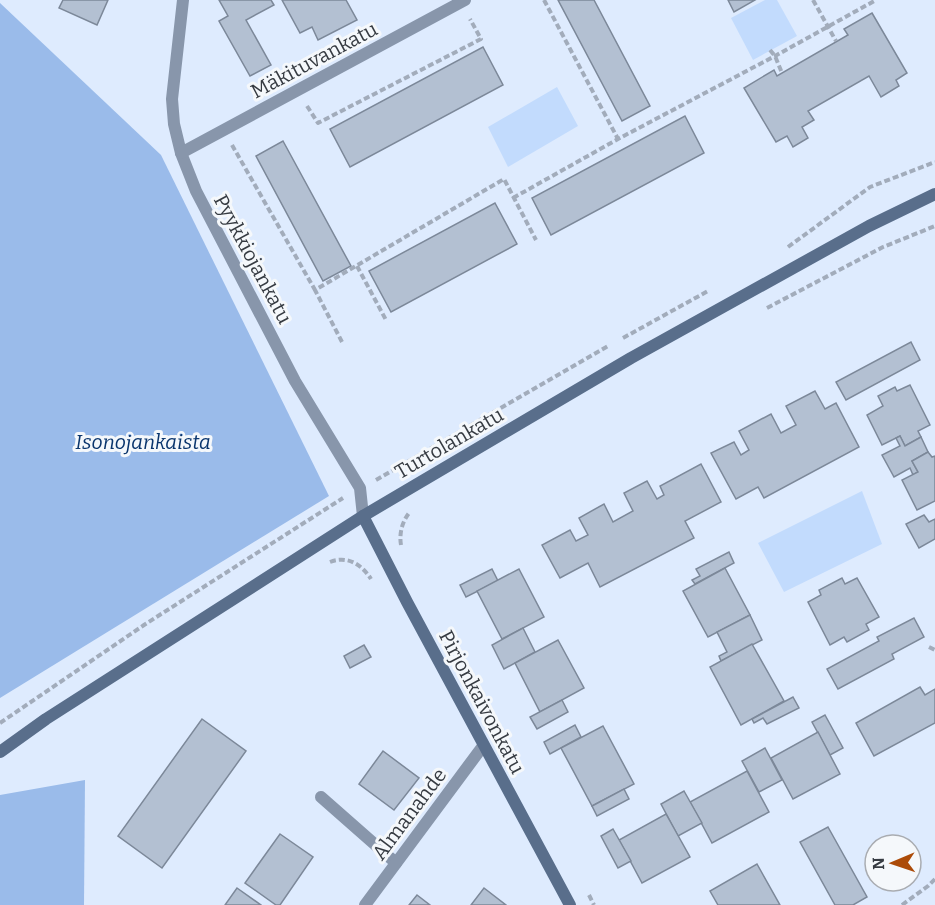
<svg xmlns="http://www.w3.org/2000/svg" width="935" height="905" font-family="Bitter,serif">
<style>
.green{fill:#c2dbfd}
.forest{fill:#9abbea}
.building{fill:#b3c0d2;stroke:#7c8899;stroke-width:1.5}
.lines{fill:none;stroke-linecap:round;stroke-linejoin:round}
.path{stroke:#a2acbb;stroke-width:4;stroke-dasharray:6 3;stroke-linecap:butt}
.street{stroke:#8896ab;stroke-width:12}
.secondary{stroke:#596e8b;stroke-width:12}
.labels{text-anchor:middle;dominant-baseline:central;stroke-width:6;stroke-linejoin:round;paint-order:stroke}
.street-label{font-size:20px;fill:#363b42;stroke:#f5f8fb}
.park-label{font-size:20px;font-style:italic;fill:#0a356d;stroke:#f5f8fb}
</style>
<rect width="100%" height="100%" fill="#deebfe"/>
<g class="green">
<polygon points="765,0 777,0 797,36 753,60 731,18"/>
<polygon points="557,87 578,126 508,167 488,127"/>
<polygon points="862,491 882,544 784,592 758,543"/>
</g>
<g class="forest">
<polygon points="0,3 161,155 329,496 0,698"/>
<polygon points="85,780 84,905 0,905 0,795"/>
</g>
<g class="building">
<polygon points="63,0 108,0 97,25 59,8"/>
<polygon points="219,0 271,0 274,5 246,20 271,65 250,76 219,21 228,16"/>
<polygon points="282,0 346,0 357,20 318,40 312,27 300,33"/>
<polygon points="558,0 594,0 650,106 622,121"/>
<polygon points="728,0 755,0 734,12"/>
<polygon points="872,13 907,73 896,80 899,86 881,97 869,76 808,111 814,120 802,127 808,138 793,147 787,136 776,142 744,88 774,70 777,76 848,35 844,29"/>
<polygon points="483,47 503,85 350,167 330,129"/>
<polygon points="685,116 704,153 551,235 532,198"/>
<polygon points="283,141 351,266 323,281 256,156"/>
<polygon points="495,203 517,244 391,312 369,271"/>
<polygon points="911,342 920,360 846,400 836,382"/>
<polygon points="910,385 930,425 918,431 921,437 905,446 900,436 882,445 867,415 883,406 878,396 895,387 897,391"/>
<polygon points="815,391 825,409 836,403 859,447 764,498 758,487 736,499 711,453 734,442 741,455 749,450 739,431 771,414 781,433 796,425 786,406"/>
<polygon points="900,436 905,446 921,437 928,452 912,461 918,472 913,475 910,468 894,477 882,455 900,446 896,438"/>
<polygon points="928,452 932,457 935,456 935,501 917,510 902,480 918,472 912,461"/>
<polygon points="701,464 721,502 685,521 694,538 600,587 588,563 560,578 542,545 570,530 576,541 588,535 579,518 604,504 613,522 633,511 624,493 647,481 657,499 664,495 660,486"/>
<polygon points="924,515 929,522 935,519 935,539 919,548 906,524"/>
<polygon points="729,552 734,563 695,584 692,580 700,576 696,569"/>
<polygon points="725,568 750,615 708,637 683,591"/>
<polygon points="492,569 498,581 466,597 460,585"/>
<polygon points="519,569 544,617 502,639 477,591"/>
<polygon points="842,578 845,584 857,578 879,617 866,624 869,630 847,642 844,637 830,645 808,602 821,595 819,590"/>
<polygon points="750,615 762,640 721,661 719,656 727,652 717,632"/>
<polygon points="914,618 924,637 892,654 894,659 838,689 827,669 879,641 877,637"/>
<polygon points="523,628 535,652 504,669 492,645"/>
<polygon points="558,640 584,688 540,712 515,663"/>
<polygon points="752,644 784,701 741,725 710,667"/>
<polygon points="364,645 371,657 350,668 344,656"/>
<polygon points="920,687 925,695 935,689 935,723 874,756 856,723"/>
<polygon points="793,697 799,708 767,724 763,718 754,723 752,719"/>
<polygon points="562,700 568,712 537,729 530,717"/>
<polygon points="825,715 843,748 830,755 812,722"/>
<polygon points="202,719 246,751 162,868 118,836"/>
<polygon points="575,725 581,737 550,754 544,742"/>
<polygon points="603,726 634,784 592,806 561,748"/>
<polygon points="818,732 840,774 793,799 771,758"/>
<polygon points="765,748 782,780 759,792 742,761"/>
<polygon points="383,751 419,778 394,810 359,784"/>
<polygon points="747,771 769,812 712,843 690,802"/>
<polygon points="624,789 629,799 597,816 592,806"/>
<polygon points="684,791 702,823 678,836 661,804"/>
<polygon points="666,814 690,857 642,883 619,840"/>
<polygon points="828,827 867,897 853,905 835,905 800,842"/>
<polygon points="613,829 631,861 618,868 601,836"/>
<polygon points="280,834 313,857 280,905 276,905 245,883"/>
<polygon points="757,864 780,905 718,905 710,891"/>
<polygon points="237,888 261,905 225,905"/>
<polygon points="484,888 506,905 471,905"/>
<polygon points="417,895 430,905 409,905"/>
</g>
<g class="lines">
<g class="path">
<polyline points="544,0 618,139"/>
<polyline points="813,0 836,41"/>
<polyline points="770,50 775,56 782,73"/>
<polyline points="307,106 318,123 481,39 470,19"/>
<polyline points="232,145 315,290"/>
<polyline points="513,198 618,139 775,56 876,0"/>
<polyline points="788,247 870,187 935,162"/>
<polyline points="357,266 386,320"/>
<polyline points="767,308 883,247 935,226"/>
<polyline points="623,338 708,291"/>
<polyline points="342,342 315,290 504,179 536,240"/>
<polyline points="376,480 608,346"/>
<path d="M401,545C399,534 402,522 409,513"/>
<path d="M330,562C348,555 362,565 371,579"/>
<polyline points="929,647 935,650"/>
<polyline points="0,723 144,625 343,498"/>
<polyline points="589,895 594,905"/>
<polyline points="902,905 928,886 935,879"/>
</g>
<g class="street">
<polyline points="183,0 172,99 174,124 181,153 196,191 295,381 360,488 363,516"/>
<polyline points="181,153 465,0"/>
<polyline points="321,797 396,863"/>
<polyline points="365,905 483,746"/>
</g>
<g class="secondary">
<polyline points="363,516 407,602 570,905"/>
<polyline points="0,752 46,719 363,516 631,358 869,226 935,194"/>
</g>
</g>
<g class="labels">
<g class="street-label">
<text transform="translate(314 60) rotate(-28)">Mäkituvankatu</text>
<text transform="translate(253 259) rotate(62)">Pyykkiojankatu</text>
<text transform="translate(449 443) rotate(-30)">Turtolankatu</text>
<text transform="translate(482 702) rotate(62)">Pirjonkaivonkatu</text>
<text transform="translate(409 814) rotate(-53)">Almanahde</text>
</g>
<g class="park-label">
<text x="143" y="442">Isonojankaista</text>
</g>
</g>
<g transform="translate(893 863) rotate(268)"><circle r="28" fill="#f5f8fb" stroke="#a9acb1" stroke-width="1.5"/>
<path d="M0-4.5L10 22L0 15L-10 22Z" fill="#ac4b08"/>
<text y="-9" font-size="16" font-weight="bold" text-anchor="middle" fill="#363b42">N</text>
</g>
</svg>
